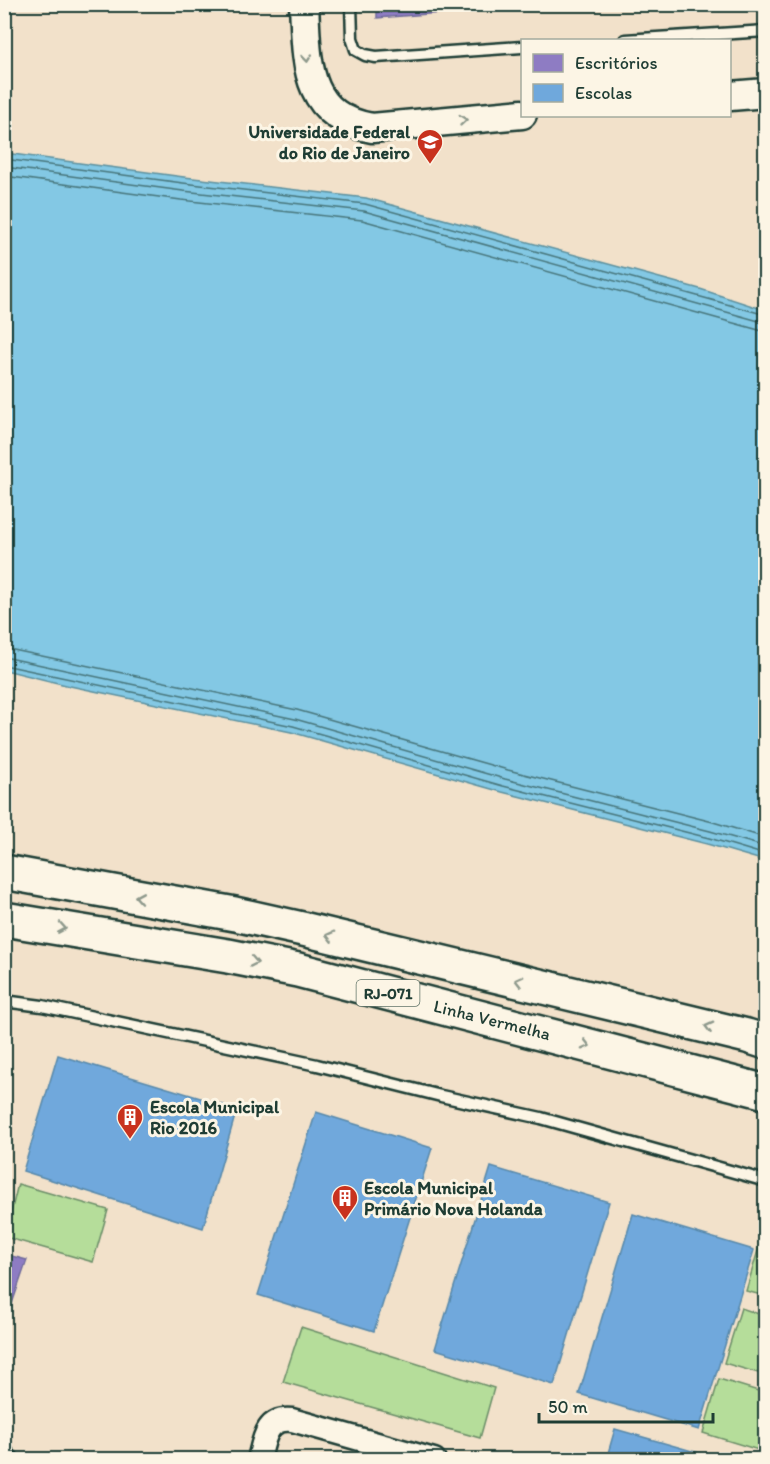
<svg xmlns="http://www.w3.org/2000/svg" width="770" height="1464" font-family="Itim,sans-serif">
<style>
.green{fill:#b5dd9a;stroke:#6a8d67;stroke-width:1.5}
.water{fill:#83c8e4;stroke:#5b909e;stroke-width:1.5}
.offices{fill:#8e7cc3;stroke:#6d6998;stroke-width:1.5}
.schools{fill:#6fa8dc;stroke:#5788aa;stroke-width:1.5}
.lines{fill:none;stroke-linecap:round;stroke-linejoin:round}
.shore{stroke:#47757a;stroke-width:1.5}
.service-casing{stroke:#1f3d34;stroke-width:15}
.minor-casing{stroke:#1f3d34;stroke-width:27}
.tertiary-casing{stroke:#1f3d34;stroke-width:33}
.motorway-casing{stroke:#1f3d34;stroke-width:38}
.service{stroke:#fcf5e5;stroke-width:10}
.minor{stroke:#fcf5e5;stroke-width:22}
.tertiary{stroke:#fcf5e5;stroke-width:28}
.motorway{stroke:#fcf5e5;stroke-width:33}
.oneway{stroke:#8e998c}
.labels{text-anchor:middle;dominant-baseline:central;stroke-width:6;stroke-linejoin:round;paint-order:stroke}
.shield{fill:#fcf5e5;stroke:#617469;stroke-width:1.5}
.shield-label{font-size:16px;font-weight:bold;fill:#1f3d34}
.poi-label{font-size:18px;font-weight:bold;fill:#1f3d34;stroke:#fcf5e5;text-anchor:start}
.street-label{font-size:18px;fill:#1f3d34;stroke:#fcf5e5}
</style>
<rect width="100%" height="100%" fill="#f2e1ca"/>
<filter id="ink" filterUnits="userSpaceOnUse"><feTurbulence type="fractalNoise" baseFrequency=".0167" numOctaves="2"/><feDisplacementMap in="SourceGraphic" scale="12" xChannelSelector="R" yChannelSelector="G"/><feConvolveMatrix kernelMatrix="1 2 1 2 8 2 1 2 1" color-interpolation-filters="sRGB"/></filter>
<g filter="url(#ink)">
<g class="green">
<polygon points="18,1184 108,1210 93,1262 5,1237"/>
<polygon points="762,1237 765,1238 765,1296 746,1291"/>
<polygon points="741,1308 765,1316 765,1375 724,1363"/>
<polygon points="301,1327 494,1388 480,1438 283,1382"/>
<polygon points="719,1379 765,1393 765,1452 703,1433"/>
</g>
<polygon class="water" points="5,153 184,177 366,198 700,289 765,310 765,861 707,844 502,792 291,732 70,686 5,670"/>
<g class="offices">
<polygon points="377,4 533,4 533,6 377,18"/>
<polygon points="4,1254 27,1260 4,1327"/>
</g>
<g class="schools">
<polygon points="58,1055 237,1109 203,1228 23,1171"/>
<polygon points="316,1112 432,1148 374,1331 258,1295"/>
<polygon points="491,1167 609,1202 554,1385 435,1349"/>
<polygon points="633,1214 754,1250 699,1430 579,1394"/>
<polygon points="615,1429 720,1459 606,1460"/>
</g>
<g class="lines">
<g class="shore">
<polyline points="4,159 183,183 365,204 766,315"/>
<polyline points="4,167 183,191 364,211 766,323"/>
<polyline points="4,176 181,200 362,220 766,332"/>
<polyline points="4,648 297,710 508,770 713,822 766,838"/>
<polyline points="4,657 295,719 505,779 710,831 766,847"/>
<polyline points="4,665 293,726 503,786 709,838 766,855"/>
</g>
<g class="service-casing">
<g id="service">
<polyline points="351,4 352,38 356,50 365,55 376,57 522,47"/>
<polyline points="625,40 766,31"/>
<polyline points="4,1001 42,1006 317,1065 441,1096 541,1118 766,1181"/>
<polyline points="4,1449 15,1460"/>
</g>
</g>
<g class="minor-casing">
<path id="minor" d="M259,1460C264,1439 266,1417 292,1420L434,1460"/>
</g>
<g class="tertiary-casing">
<g id="tertiary">
<path d="M304,4C307,60 303,116 372,128L522,114"/>
<polyline points="730,96 766,93"/>
</g>
</g>
<g class="motorway-casing">
<g id="motorway">
<polyline points="4,872 235,914 307,930 747,1036 766,1042"/>
<polyline points="4,919 228,956 298,970 766,1092"/>
</g>
</g>
<use href="#service" class="service"/>
<use href="#minor" class="minor"/>
<use href="#tertiary" class="tertiary"/>
<use href="#motorway" class="motorway"/>
</g>
<defs><path id="oneway-chevron" d="M-2-3.5L2.5 0L-2 3.5" fill="none" stroke-width="1.6" stroke-linecap="round" stroke-linejoin="round" transform="scale(1.5)"/></defs>
<g class="oneway">
<use href="#oneway-chevron" transform="translate(307 58) rotate(84)"/>
<use href="#oneway-chevron" transform="translate(463 120) rotate(-5)"/>
<use href="#oneway-chevron" transform="translate(139 897) rotate(-170)"/>
<use href="#oneway-chevron" transform="translate(62 928) rotate(10)"/>
<use href="#oneway-chevron" transform="translate(330 936) rotate(-166)"/>
<use href="#oneway-chevron" transform="translate(254 962) rotate(11)"/>
<use href="#oneway-chevron" transform="translate(519 981) rotate(-166)"/>
<use href="#oneway-chevron" transform="translate(709 1027) rotate(-166)"/>
<use href="#oneway-chevron" transform="translate(586 1045) rotate(14)"/>
</g>
</g>
<defs>
<g id="university-pin" transform="scale(1.35)"><path d="M0 17L-7.5 6A9.5 9.5 0 1 1 7.5 6Z" fill="#c8321e" stroke="#fcf5e5"/><path d="M0-5L7-2L0 1L-7-2ZM-4 1L0 2.5L4 1V4Q0 6-4 4Z" fill="#fff"/></g>
<g id="building-pin" transform="scale(1.35)"><path d="M0 17L-7.5 6A9.5 9.5 0 1 1 7.5 6Z" fill="#c8321e" stroke="#fcf5e5"/><path d="M-4-6H4V6H1V3H-1V6H-4ZM-2.5-4.3h1.7v1.8h-1.7ZM.8-4.3h1.7v1.8H.8ZM-2.5-1h1.7V.8h-1.7ZM.8-1h1.7V.8H.8Z" fill="#fff"/></g>
</defs>
<g fill-rule="evenodd">
<use href="#university-pin" x="430" y="142"/>
<use href="#building-pin" x="130" y="1117"/>
<use href="#building-pin" x="345" y="1198"/>
</g>
<g class="labels">
<rect class="shield" x="356.5" y="980" width="63" height="26" rx="4.5"/>
<g class="shield-label">
<text x="388" y="993">RJ-071</text>
</g>
<g class="poi-label">
<text x="410" y="132" text-anchor="end">Universidade Federal<tspan x="410" dy="21">do Rio de Janeiro</tspan></text>
<text x="150" y="1107">Escola Municipal<tspan x="150" dy="21">Rio 2016</tspan></text>
<text x="364" y="1188">Escola Municipal<tspan x="364" dy="21">Primário Nova Holanda</tspan></text>
</g>
<g class="street-label">
<text transform="translate(492 1020) rotate(14)">Linha Vermelha</text>
</g>
</g>
<rect width="770" height="1464" fill="none" stroke="#fcf5e5" stroke-width="24"/>
<rect x="12" y="12" width="746" height="1440" fill="none" stroke="#1f3d34" stroke-width="2" filter="url(#ink)"/>
<rect x="521" y="39" width="210" height="78" fill="#fcf5e5" stroke="#a4ab9e" stroke-width="1.5"/>
<rect x="533" y="54" width="30" height="18" fill="#8e7cc3" stroke="#a4ab9e" stroke-width="1.5"/>
<text x="575" y="69" font-size="18" fill="#1f3d34">Escritórios</text>
<rect x="533" y="84" width="30" height="18" fill="#6fa8dc" stroke="#a4ab9e" stroke-width="1.5"/>
<text x="575" y="99" font-size="18" fill="#1f3d34">Escolas</text>
<path d="M539 1413v9h174v-9" fill="none" stroke="#1f3d34" stroke-width="3"/>
<text x="548" y="1413" font-size="18" fill="#1f3d34" stroke="#fcf5e5" stroke-width="4.5" paint-order="stroke">50 m</text>
</svg>
